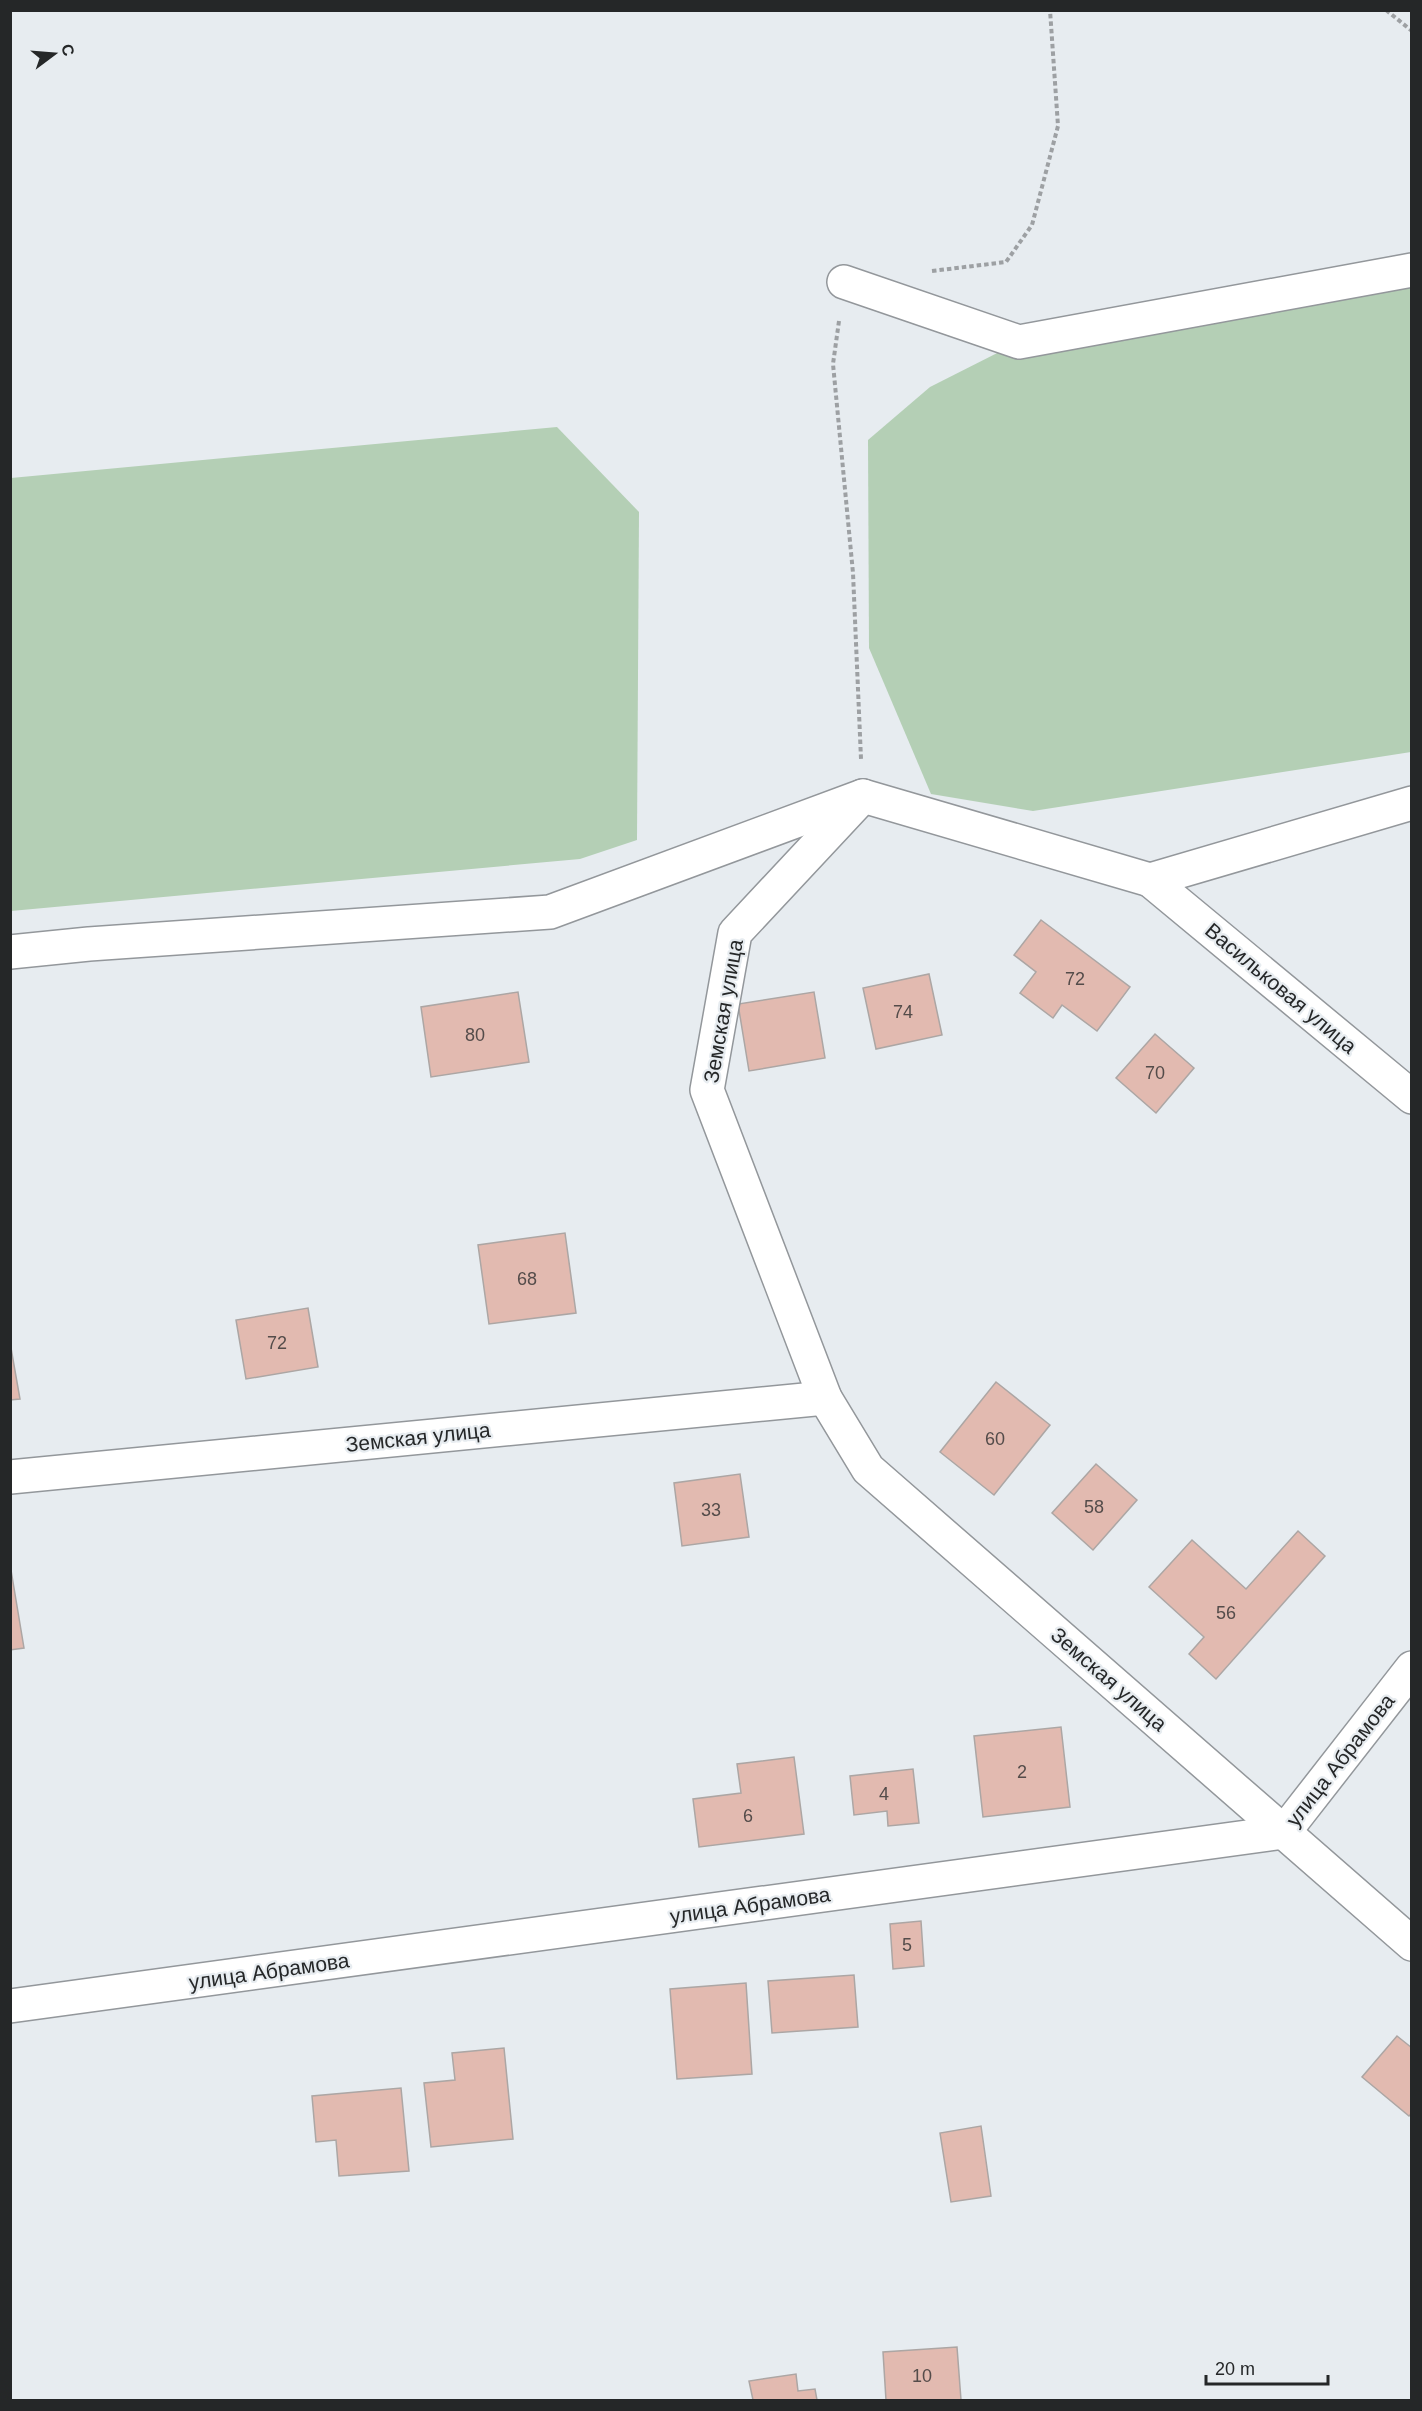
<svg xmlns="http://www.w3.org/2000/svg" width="1422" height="2411" font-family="Helvetica,sans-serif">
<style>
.green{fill:#b4cfb5}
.building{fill:#e2bab0;stroke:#aca6a4;stroke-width:1.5}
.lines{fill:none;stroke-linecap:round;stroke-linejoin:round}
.minor-casing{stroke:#93979b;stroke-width:36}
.path{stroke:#9da0a3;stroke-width:4;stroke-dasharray:4.5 3;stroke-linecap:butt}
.minor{stroke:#fff;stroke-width:33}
.labels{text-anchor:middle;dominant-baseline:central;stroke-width:4.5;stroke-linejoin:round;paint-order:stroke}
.number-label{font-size:18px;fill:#544c4a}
.street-label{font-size:21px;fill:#252728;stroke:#e7ecf0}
</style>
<rect width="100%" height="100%" fill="#e7ecf0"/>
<g class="green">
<polygon points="1411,270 1411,752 1033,811 931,794 869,648 868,440 930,387 1019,342"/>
<polygon points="557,427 639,512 637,840 580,859 11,911 11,478"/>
</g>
<g class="building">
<polygon points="1041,920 1130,987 1097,1031 1062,1005 1053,1018 1020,993 1036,972 1014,955"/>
<polygon points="929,974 942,1035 876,1049 863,988"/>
<polygon points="518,992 529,1062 431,1077 421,1007"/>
<polygon points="814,992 825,1058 749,1071 738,1004"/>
<polygon points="1155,1034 1194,1068 1156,1113 1116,1078"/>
<polygon points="565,1233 576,1313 489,1324 478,1245"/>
<polygon points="308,1308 318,1367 246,1379 236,1320"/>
<polygon points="11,1348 20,1399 10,1400 10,1348"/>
<polygon points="996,1382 1050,1425 994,1495 940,1452"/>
<polygon points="1096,1464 1137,1500 1093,1550 1052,1513"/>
<polygon points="740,1474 749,1537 682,1546 674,1483"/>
<polygon points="1298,1531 1325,1556 1216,1679 1189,1654 1204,1637 1149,1587 1192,1540 1246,1589"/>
<polygon points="11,1570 24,1648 10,1650 10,1570"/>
<polygon points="1061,1727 1070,1807 983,1817 974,1736"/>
<polygon points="794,1757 804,1834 699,1847 693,1799 741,1793 737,1764"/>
<polygon points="913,1769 919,1823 888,1826 887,1811 854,1815 850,1776"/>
<polygon points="921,1921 924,1966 893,1969 890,1924"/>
<polygon points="854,1975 858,2027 772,2033 768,1981"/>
<polygon points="746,1983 752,2074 677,2079 670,1989"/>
<polygon points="1397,2036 1412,2048 1412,2113 1409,2116 1362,2077"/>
<polygon points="504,2048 513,2139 431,2147 424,2083 455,2080 452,2053"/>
<polygon points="401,2088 409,2171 339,2176 336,2140 316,2142 312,2096"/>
<polygon points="981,2126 991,2196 951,2202 940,2133"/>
<polygon points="957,2347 961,2400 886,2400 883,2352"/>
<polygon points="796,2374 798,2391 815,2389 817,2400 753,2400 749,2381"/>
</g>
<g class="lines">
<g class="minor-casing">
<g id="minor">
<polyline points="844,282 1019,342 1412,270"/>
<polyline points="863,796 735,933 707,1090 825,1398 868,1469 1412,1944"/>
<polyline points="1150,880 1412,1097"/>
<polyline points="10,952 89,944 550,912 863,796 1150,880 1412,803"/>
<polyline points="10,1477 825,1398"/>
<polyline points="10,2006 1284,1832 1412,1668"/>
</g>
</g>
<g class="path">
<polyline points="1386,10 1412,31"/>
<polyline points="932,271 1006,262 1032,225 1058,126 1050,10"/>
<polyline points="839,321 833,364 853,573 861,759"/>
</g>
<use href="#minor" class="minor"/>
</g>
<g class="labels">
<g class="number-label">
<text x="1075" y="979">72</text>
<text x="903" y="1012">74</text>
<text x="475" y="1035">80</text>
<text x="1155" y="1073">70</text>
<text x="527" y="1279">68</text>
<text x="277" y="1343">72</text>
<text x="995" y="1439">60</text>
<text x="1094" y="1507">58</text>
<text x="711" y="1510">33</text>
<text x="1226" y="1613">56</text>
<text x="1022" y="1772">2</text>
<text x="884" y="1794">4</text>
<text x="748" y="1816">6</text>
<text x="907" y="1945">5</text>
<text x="922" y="2376">10</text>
</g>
<g class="street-label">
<text transform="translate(1281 988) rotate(40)">Васильковая улица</text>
<text transform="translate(723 1011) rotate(-80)">Земская улица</text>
<text transform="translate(418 1437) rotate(-6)">Земская улица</text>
<text transform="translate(1109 1679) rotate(41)">Земская улица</text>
<text transform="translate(1340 1760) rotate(-52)">улица Абрамова</text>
<text transform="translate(750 1905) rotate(-8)">улица Абрамова</text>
<text transform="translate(269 1971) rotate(-8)">улица Абрамова</text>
</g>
</g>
<rect width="1422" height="2411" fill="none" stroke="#252728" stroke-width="24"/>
<g transform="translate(54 54) rotate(74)" stroke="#e7ecf0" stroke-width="4.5" paint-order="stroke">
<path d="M0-4.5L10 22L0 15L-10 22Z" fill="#252728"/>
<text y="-9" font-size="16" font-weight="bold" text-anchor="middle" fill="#252728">С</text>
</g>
<path d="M1206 2375v9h122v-9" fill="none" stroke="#252728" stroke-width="3"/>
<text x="1215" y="2375" font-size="18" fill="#252728" stroke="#e7ecf0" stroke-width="4.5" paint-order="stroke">20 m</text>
</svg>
